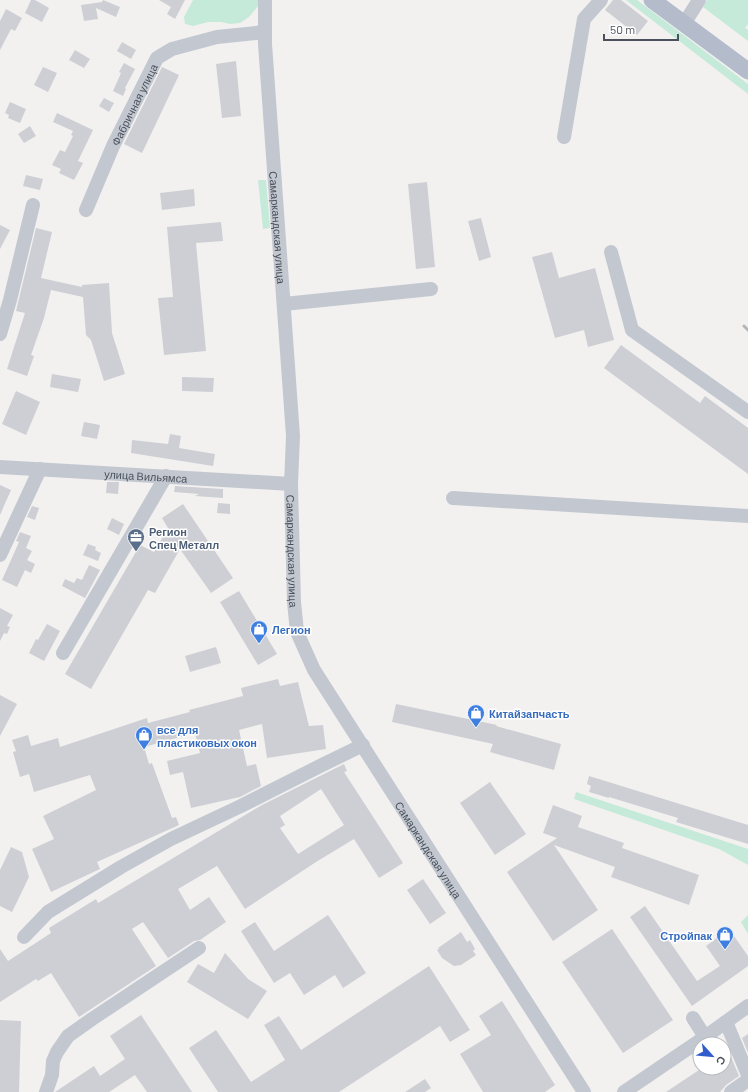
<svg xmlns="http://www.w3.org/2000/svg" width="748" height="1092" font-family="Barlow,sans-serif">
<style>
.green{fill:#c5ead9}
.building{fill:#cecfd4;fill-rule:evenodd}
.lines{fill:none;stroke-linecap:round;stroke-linejoin:round}
.minor{stroke:#c3c8d0;stroke-width:14}
.major{stroke:#b4bccb;stroke-width:17}
.rail{stroke:#b3b5b9;stroke-width:3}
.labels{text-anchor:middle;dominant-baseline:central;stroke-width:3;stroke-linejoin:round;paint-order:stroke}
.street-label{font-size:11px;fill:#4a515b;stroke:#fff}
.service-label{font-size:11px;font-weight:bold;fill:#4e5e75;stroke:#fff;text-anchor:start}
.shop-label{font-size:11px;font-weight:bold;fill:#366cbe;stroke:#fff;text-anchor:start}
</style>
<rect width="100%" height="100%" fill="#f2f1f0"/>
<g class="green">
<polygon points="193,0 258,0 258,6 249,17 240,23 230,24 221,22 208,22 193,26 185,24 184,17"/>
<polygon points="626,0 637,0 748,84 748,94"/>
<polygon points="707,0 748,0 748,24 745,28 748,30 748,41 703,7"/>
<polygon points="258,180 266,180 270,228 263,229"/>
<polygon points="576,792 748,849 748,865 719,849 574,799"/>
<polygon points="748,915 748,934 741,922"/>
</g>
<g class="building">
<polygon points="31,0 35,0 49,8 42,22 25,13"/>
<polygon points="103,0 120,7 116,17 96,8 98,19 84,21 81,5 102,2"/>
<polygon points="159,0 185,0 175,19 167,14 171,7"/>
<polygon points="613,0 621,0 648,21 637,35 605,10"/>
<polygon points="6,9 22,18 15,31 11,29 0,50 0,21"/>
<polygon points="122,42 136,50 131,59 117,51"/>
<polygon points="75,50 90,59 84,68 69,60"/>
<polygon points="236,61 241,116 222,118 216,64"/>
<polygon points="124,63 135,69 125,88 126,89 123,96 113,91 121,73 119,72"/>
<polygon points="43,67 57,73 48,92 34,85"/>
<polygon points="162,67 179,75 142,153 124,144"/>
<polygon points="104,98 114,103 109,112 99,106"/>
<polygon points="10,102 26,109 20,123 8,118 9,115 5,113"/>
<polygon points="57,113 93,130 78,161 83,163 74,180 59,173 61,169 52,165 60,150 65,152 73,136 71,135 73,131 53,122"/>
<polygon points="30,126 36,136 24,143 18,134"/>
<polygon points="26,175 43,179 40,190 23,186"/>
<polygon points="427,182 435,267 416,269 408,184"/>
<polygon points="194,189 195,206 162,210 160,193"/>
<polygon points="481,218 491,257 479,261 468,221"/>
<polygon points="221,222 223,241 196,243 206,351 164,355 158,298 173,297 167,227"/>
<polygon points="0,225 10,230 0,249"/>
<polygon points="36,228 52,232 41,278 82,287 82,285 109,283 112,333 125,374 104,381 91,340 86,335 83,297 51,290 44,318 31,355 34,356 27,376 7,369 25,313 16,311"/>
<polygon points="552,252 559,278 595,268 614,340 588,347 584,330 555,338 532,257"/>
<polygon points="621,345 700,403 705,396 748,428 748,474 604,368"/>
<polygon points="52,374 81,379 78,392 50,387"/>
<polygon points="182,377 214,378 213,392 182,391"/>
<polygon points="16,391 40,402 26,435 2,424"/>
<polygon points="84,422 100,425 97,439 81,436"/>
<polygon points="170,434 181,436 179,448 215,454 213,466 131,453 132,440 168,444"/>
<polygon points="107,482 119,482 118,494 106,493"/>
<polygon points="0,485 11,490 0,515"/>
<polygon points="175,486 223,489 223,498 195,496 199,494 174,492"/>
<polygon points="218,503 230,504 230,514 217,513"/>
<polygon points="183,504 233,578 211,593 180,549 155,593 148,590 91,689 65,674 140,545 154,552 168,528 162,518"/>
<polygon points="32,506 39,508 35,520 27,517"/>
<polygon points="112,518 124,524 119,535 107,529"/>
<polygon points="20,532 31,536 26,548 32,551 27,560 35,564 31,573 25,570 17,587 2,580 19,542 16,541"/>
<polygon points="88,544 96,547 95,550 101,553 98,561 83,555"/>
<polygon points="89,565 100,570 85,598 62,586 65,579 74,583 77,578 82,580"/>
<polygon points="239,591 277,654 258,665 220,602"/>
<polygon points="0,608 13,615 7,626 10,627 7,634 4,633 0,641"/>
<polygon points="47,624 60,631 44,661 29,653 36,639 38,640"/>
<polygon points="216,647 221,663 190,672 185,656"/>
<polygon points="278,679 280,686 298,682 309,726 323,725 326,749 267,758 262,724 239,730 247,766 256,764 261,786 240,797 191,808 183,772 170,775 167,761 200,753 195,733 144,747 149,764 152,763 172,818 176,817 179,825 97,862 100,869 51,892 32,849 54,839 43,816 96,790 90,775 34,792 29,774 20,777 13,752 16,751 12,740 28,735 31,746 58,738 60,747 147,718 148,723 190,712 189,710 243,696 241,688"/>
<polygon points="0,695 17,704 0,736"/>
<polygon points="396,704 497,725 496,726 561,744 554,770 490,752 493,744 392,722"/>
<path d="M344,764L347,771L344,772L403,863L379,878L354,839L316,862L245,909L217,866L178,889L190,910L209,897L226,922L200,940L194,941L168,958L143,922L132,929L156,966L79,1017L51,973L38,981L36,979L0,1002V949L8,961L51,933L49,928L96,899L98,903L262,805ZM321,789L344,825L298,854L280,828L285,825L280,816Z"/>
<polygon points="589,776 748,825 748,844 676,822 678,818 609,797 609,798 589,792 591,786 587,784"/>
<polygon points="490,782 526,834 495,855 460,803"/>
<polygon points="553,805 582,816 578,827 624,843 622,848 699,875 689,905 611,877 615,867 554,845 598,910 553,941 507,872 557,838 543,833"/>
<polygon points="11,847 22,852 29,877 12,912 0,906 0,870"/>
<polygon points="423,879 446,913 430,924 407,890"/>
<polygon points="645,906 697,981 720,966 706,946 729,929 748,956 748,966 692,1006 630,917"/>
<polygon points="328,915 366,973 343,988 335,975 304,995 290,973 274,983 241,931 255,922 274,951"/>
<polygon points="612,929 673,1020 623,1053 562,962"/>
<polygon points="461,932 467,942 470,940 475,949 473,951 476,955 461,965 454,966 442,958 437,950 439,949 438,948"/>
<polygon points="225,953 248,979 267,991 248,1019 187,982 198,964 214,973"/>
<polygon points="429,966 470,1030 450,1042 440,1026 339,1092 218,1092 189,1048 216,1030 251,1082 285,1060 264,1025 279,1016 301,1050"/>
<polygon points="502,1001 555,1085 545,1092 483,1092 460,1054 491,1035 479,1016"/>
<polygon points="141,1015 192,1092 147,1092 135,1075 109,1092 55,1092 94,1066 100,1076 125,1059 110,1036"/>
<polygon points="0,1020 21,1021 19,1092 0,1092"/>
<polygon points="748,1034 748,1053 742,1038"/>
<polygon points="728,1050 739,1076 726,1085 720,1092 666,1092 702,1068 724,1068 724,1053"/>
<polygon points="425,1079 431,1088 425,1092 405,1092"/>
</g>
<g class="lines">
<g class="minor">
<path id="s1" d="M265,0V44L293,436L291,484L294,602L297,632L314,670L584,1092"/>
<polyline points="684,24 699,0"/>
<polyline points="564,137 584,19 601,0"/>
<path id="s2" d="M86,210L113,146L157,58L172,49L217,37L265,32"/>
<polyline points="611,252 632,330 748,412"/>
<polyline points="284,304 431,289"/>
<polyline points="0,334 10,300 33,205"/>
<path id="s3" d="M0,467L291,484"/>
<polyline points="453,498 748,516"/>
<polyline points="0,555 40,469"/>
<polyline points="63,653 166,476"/>
<polyline points="24,937 48,912 121,867 171,839 241,806 322,765 363,745"/>
<polyline points="693,1018 705,1037"/>
<polyline points="726,1022 748,1075"/>
<polyline points="46,1092 52,1075 53,1061 57,1052 68,1036 92,1019 199,948"/>
<polyline points="624,1092 705,1037 748,1006"/>
<polyline points="731,1092 748,1080"/>
</g>
<polyline class="major" points="652,0 748,71"/>
<polyline class="rail" points="744,326 748,330"/>
</g>
<defs>
<g id="office-pin" transform="scale(0.9)"><path d="M0 17L-7.5 6A9.5 9.5 0 1 1 7.5 6Z" fill="#5c6f8a" stroke="#fff"/><path d="M-6-3h4V-5.5h4V-3h4V5H-6ZM-1-4.5V-3h2v-1.5ZM-6 0V1H6V0Z" fill="#fff"/></g>
<g id="shop-pin" transform="scale(0.9)"><path d="M0 17L-7.5 6A9.5 9.5 0 1 1 7.5 6Z" fill="#3f7fe0" stroke="#fff"/><path d="M-5-2.5h2.3a2.7 3.5 0 0 1 5.4 0H5L5.5 6h-11ZM-1.5-2.5h3a1.5 2.3 0 0 0-3 0Z" fill="#fff"/></g>
</defs>
<g fill-rule="evenodd">
<use href="#office-pin" x="136" y="537"/>
<use href="#shop-pin" x="259" y="629"/>
<use href="#shop-pin" x="476" y="713"/>
<use href="#shop-pin" x="144" y="735"/>
<use href="#shop-pin" x="725" y="935"/>
</g>
<g class="labels">
<g class="street-label">
<text stroke="none"><textPath href="#s2" startOffset="116">Фабричная улица</textPath></text>
<text stroke="none"><textPath href="#s1" startOffset="228">Самаркандская улица</textPath></text>
<text stroke="none"><textPath href="#s3" startOffset="146">улица Вильямса</textPath></text>
<text stroke="none"><textPath href="#s1" startOffset="552">Самаркандская улица</textPath></text>
<text stroke="none"><textPath href="#s1" startOffset="888">Самаркандская улица</textPath></text>
</g>
<g class="service-label">
<text x="149" y="531">Регион<tspan x="149" dy="13">Спец Металл</tspan></text>
</g>
<g class="shop-label">
<text x="272" y="629">Легион</text>
<text x="489" y="713">Китайзапчасть</text>
<text x="157" y="729">все для<tspan x="157" dy="13">пластиковых окон</tspan></text>
<text x="712" y="935" text-anchor="end">Стройпак</text>
</g>
</g>
<g transform="translate(712 1056) rotate(117)"><circle r="19" fill="#ffffff" stroke="#b7b9bd"/>
<path d="M0-3L7 15L0 10L-7 15Z" fill="#315dcc"/>
<text y="-6" font-size="11" font-weight="bold" text-anchor="middle" fill="#4a515b">С</text>
</g>
<path d="M604 34v6h74v-6" fill="none" stroke="#4a515b" stroke-width="2"/>
<text x="610" y="34" font-size="12" fill="#4a515b" stroke="#ffffff" stroke-width="3" paint-order="stroke">50 m</text>
</svg>
